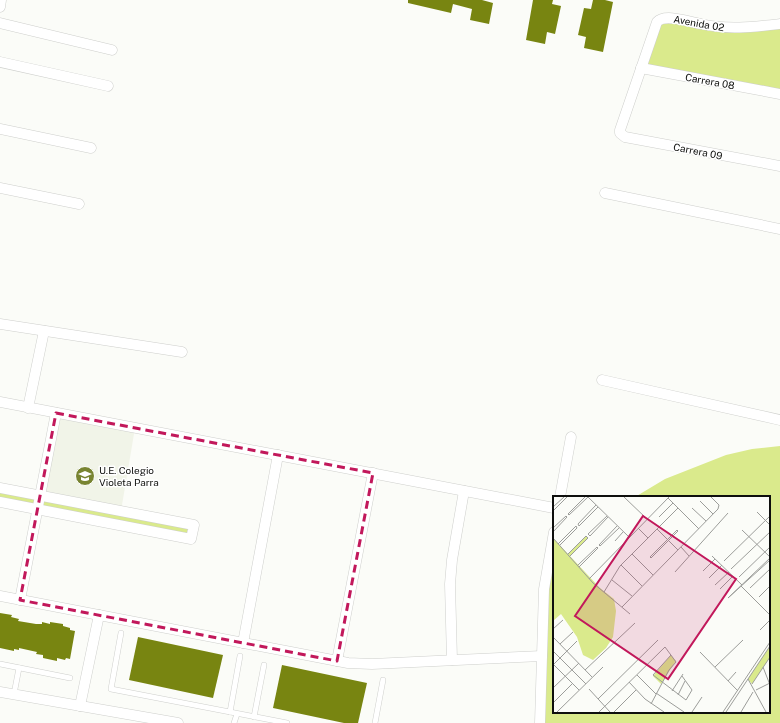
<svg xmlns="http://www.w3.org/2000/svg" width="780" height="723" font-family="'Public Sans',sans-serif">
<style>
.built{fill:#f1f4e8}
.green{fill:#daea8c}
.building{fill:#788511}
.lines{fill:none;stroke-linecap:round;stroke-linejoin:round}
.lane-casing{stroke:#cecfcc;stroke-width:6}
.street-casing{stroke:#cecfcc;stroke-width:11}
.lane{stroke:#fff;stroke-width:5}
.street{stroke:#fff;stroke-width:10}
.marked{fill:none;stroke:#c2185b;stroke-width:3;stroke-dasharray:8 5;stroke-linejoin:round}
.labels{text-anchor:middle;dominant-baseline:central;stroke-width:3;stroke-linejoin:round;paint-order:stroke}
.street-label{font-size:10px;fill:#0e0f0d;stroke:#fff}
.poi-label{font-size:10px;fill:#0e0f0d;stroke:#fff;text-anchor:start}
.inset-road{fill:none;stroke:#9c9d9a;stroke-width:1}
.view{fill:#c2185b;fill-opacity:0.15;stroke:#c2185b;stroke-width:2}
.inset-edge{fill:none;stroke:#0e0f0d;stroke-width:2}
</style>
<rect width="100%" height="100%" fill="#fbfcf8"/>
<polygon class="built" points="56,413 135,428 121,511 40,496"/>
<g class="green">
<polygon points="659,20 705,25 780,24 780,94 641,68"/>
<polygon points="780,446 780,723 540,723 546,576 554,568 554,712 769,712 769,497 635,497 665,479 726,455 752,449"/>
<polygon points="0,488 194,525 191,539 0,502"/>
</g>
<g class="building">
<polygon points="408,0 482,0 493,3 489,24 470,20 472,9 453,4 451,13 408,3"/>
<polygon points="533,0 553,0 552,4 561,6 555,34 547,32 545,44 526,40"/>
<polygon points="593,0 605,0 613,2 603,52 584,48 586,37 578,35 584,8 591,9"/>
<polygon points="0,613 12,615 11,617 19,619 18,621 36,624 42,624 42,622 50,624 50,622 63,624 63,626 70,628 70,630 75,631 70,659 66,658 65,660 57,658 57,661 43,658 43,655 36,654 37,652 19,648 19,650 14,649 14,651 0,648"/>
<polygon points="138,637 223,655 213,698 129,680"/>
<polygon points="282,665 367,683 358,723 344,723 273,708"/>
</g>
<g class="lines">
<g class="lane-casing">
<g id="lane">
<polyline points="121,633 111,689 287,723"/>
<polyline points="0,664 70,678"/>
<polyline points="14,694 19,668"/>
<polyline points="230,712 240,656"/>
<polyline points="254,717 264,665"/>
<polyline points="234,723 237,714"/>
<polyline points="375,723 383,680"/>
</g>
</g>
<g class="street-casing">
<g id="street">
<polyline points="0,7 1,0"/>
<polyline points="0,23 112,50"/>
<path d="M780,24C753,27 727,30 701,24C689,22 665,13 657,22L620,130V133L625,137L780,166"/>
<polyline points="0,62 108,86"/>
<polyline points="641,68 780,94"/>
<polyline points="0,129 91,148"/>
<polyline points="0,188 79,204"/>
<polyline points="605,193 780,229"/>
<polyline points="0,324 182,352"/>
<polyline points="602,380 780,420"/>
<polyline points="0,402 554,508"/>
<polyline points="28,408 44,331"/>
<polyline points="0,488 194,525 191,539 0,502"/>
<polyline points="560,497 571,437"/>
<polyline points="0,596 348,663 372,664 542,656"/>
<polyline points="20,600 56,413"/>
<polyline points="243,643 278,455"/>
<polyline points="452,660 450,584 452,560 464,491"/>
<polyline points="337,661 373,473"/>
<polyline points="0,692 178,723"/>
<polyline points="80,706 99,615"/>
<polyline points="540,723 544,589 554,532"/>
</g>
</g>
<use href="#lane" class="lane"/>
<use href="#street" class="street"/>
</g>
<path class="marked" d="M56,413L373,473L337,661L20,600Z"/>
<defs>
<g id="school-disc" transform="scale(1)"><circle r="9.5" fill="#788431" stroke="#fff"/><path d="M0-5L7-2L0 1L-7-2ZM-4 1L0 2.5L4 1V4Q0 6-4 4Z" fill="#fff"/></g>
</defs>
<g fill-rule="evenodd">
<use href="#school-disc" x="85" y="476"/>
</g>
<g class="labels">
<g class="street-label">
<text transform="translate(699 23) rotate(10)">Avenida 02</text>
<text transform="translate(710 81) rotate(10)">Carrera 08</text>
<text transform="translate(698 151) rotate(11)">Carrera 09</text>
</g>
<g class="poi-label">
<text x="99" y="470">U.E. Colegio<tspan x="99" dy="12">Violeta Parra</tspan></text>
</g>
</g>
<g transform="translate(553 496)">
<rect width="217" height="217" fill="#fbfcf8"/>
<path d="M33,40L35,42L17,60L47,92L61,103L63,115L60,141L53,152L40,164L30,159L24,141L8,118L0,125V42L15,58ZM217,150V161L199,188L195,183ZM118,159L123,165L108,188L100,180Z" fill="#daea8c"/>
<path class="inset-road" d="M32,1L15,18L16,19L35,1M35,1L76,41M71,1L94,23M115,2L146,33M147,5L160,18M43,9L25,28L26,30L45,11M0,11L11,1M139,12L153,25M0,15L14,1M204,16L217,29M54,20L35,38L37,40L55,21M106,21L120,7M64,30L46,49L47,50L66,32M0,32L13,20L14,21L0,36M85,32L95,42M104,33L125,54M124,34L125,35L98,62L97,61ZM189,34L217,61M0,42L40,87L77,118M62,45L70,36M5,48L23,30L24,32L7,49M128,51L136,60M15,58L33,40L35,42L17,60M79,58L100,79M159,60L189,89M217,62L175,102L217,64M171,65L217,20M25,69L44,51L45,52L26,71M68,69L89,90M178,73L217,36M150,75L162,63M122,76L175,17M186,81L217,51M156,82L169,69M36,83L116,1M59,84L79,100M162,89L176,76M188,90L217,119M197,92L217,73M167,93L180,80M51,96L67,70L125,12M206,101L217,90M69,111L165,13L166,9L158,1M0,133L10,124M207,134L217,124M0,141L39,181M7,148L20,136M0,155L33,188M147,156L185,195M118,159L100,179L133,204L139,194L129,180M0,168L26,194M0,169L24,145M162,171L190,144M210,171L217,189M32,174L82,127M84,179L103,198M195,183L213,216M175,185L183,176M76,186L92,203L111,216M199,188L217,161M0,192L26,167M36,193L57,216M203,194L217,187M119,195L130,178M103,197L131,216M125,199L132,185M45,203L105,144M0,207L19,188M4,216L50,171M46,216L112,151L123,166L116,174L98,208M61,216L83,194M139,216L149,201M170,216L217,146M173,216L217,150M188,216L200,196"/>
<path class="view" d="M90,20L183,83L115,183L22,120Z"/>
<rect width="217" height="217" class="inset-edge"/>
</g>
</svg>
